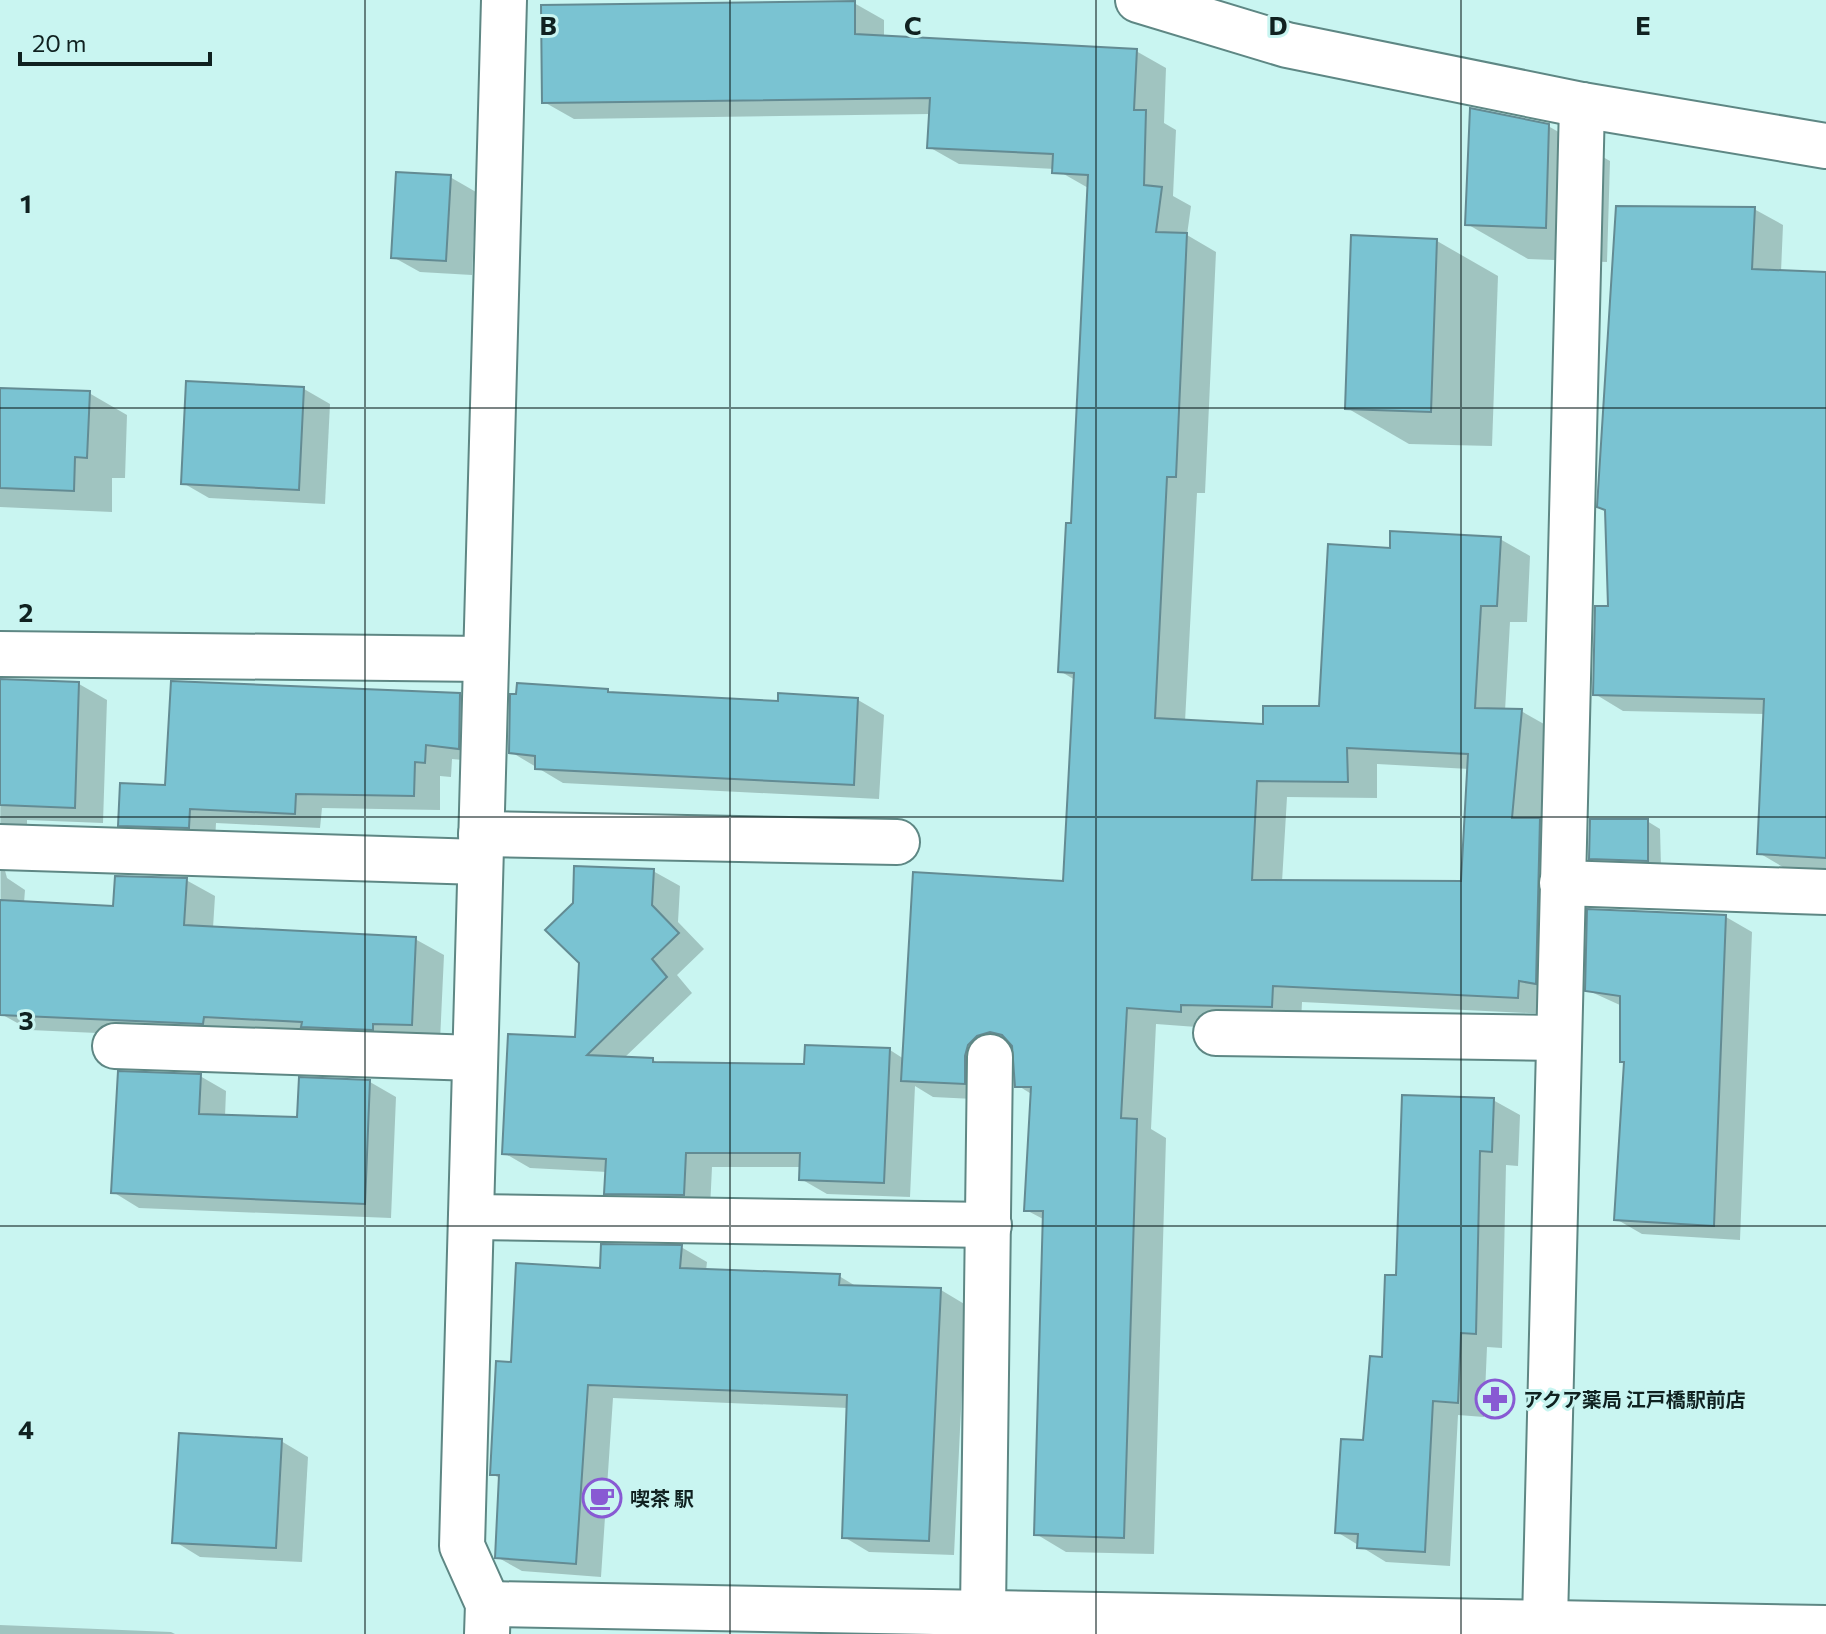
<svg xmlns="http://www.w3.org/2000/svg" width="1826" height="1634" font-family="Commissioner,'Noto Sans JP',sans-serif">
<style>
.shadow{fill:#0003;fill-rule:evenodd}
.building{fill:#7ac3d2;stroke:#638b93;stroke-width:2;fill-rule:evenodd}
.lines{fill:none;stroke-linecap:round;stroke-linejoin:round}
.minor-casing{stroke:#5e8784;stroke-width:48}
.minor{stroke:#fff;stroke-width:44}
.grid{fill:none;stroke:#102120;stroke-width:2;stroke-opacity:0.55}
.labels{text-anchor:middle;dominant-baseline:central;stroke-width:6;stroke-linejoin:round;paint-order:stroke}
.poi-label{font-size:20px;font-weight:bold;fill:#102120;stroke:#c9f5f1;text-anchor:start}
.grid-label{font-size:26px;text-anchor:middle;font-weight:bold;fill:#102120;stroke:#c9f5f1;stroke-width:6;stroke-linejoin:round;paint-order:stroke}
</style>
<rect width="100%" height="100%" fill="#c9f5f1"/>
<g class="shadow">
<path d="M854,3L884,20V38L1136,51L1166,68L1164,123L1176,130L1173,196L1191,206L1187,235L1216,252L1205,493H1197L1185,722L1265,726L1321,708L1392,550L1500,539L1530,556L1527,622H1510L1505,711H1521L1551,728L1548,1014L1302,1002L1301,1023L1210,1028L1156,1024L1151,1129L1166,1138L1154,1554L1066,1552L1036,1534L1045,1220L1026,1210L1033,1095L1017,1085L1014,1050L1007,1052L994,1100L933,1097L915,1086L910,1197L827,1194L801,1179L802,1167H712L710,1209L632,1208L606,1193L607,1172L530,1168L504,1153L577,1039L653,871L680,886L678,922L704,949L677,975L692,993L624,1058L653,1060L660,1064L806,1066L890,1050L904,1059L1065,883L1075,680L1060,671L1073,525L1090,189L1055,169L959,164L929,147L931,114L574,119L544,102ZM1377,764L1469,769L1463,883L1282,882L1287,797L1377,798Z"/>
<polygon points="1548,126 1610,161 1607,262 1528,259 1467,224"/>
<polygon points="450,177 476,192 472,275 420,272 393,257"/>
<polygon points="1754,209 1783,225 1781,272 1826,274 1826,872 1788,870 1759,853 1765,714 1623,711 1595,694 1610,609"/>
<polygon points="1437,241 1498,276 1492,446 1409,444 1347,408"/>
<polygon points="304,389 330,404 325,504 209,498 183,483"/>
<polygon points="0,390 89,393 127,415 125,478 112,478 112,512 0,507"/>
<polygon points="0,679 79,684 107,700 103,823 27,820 27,838 3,863 7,878 25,890 24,903 115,908 186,880 215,896 213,928 415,939 444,955 440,1041 231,1039 30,1030 1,1014"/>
<polygon points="608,691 614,695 780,703 858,700 884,715 879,799 563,783 511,752"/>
<polygon points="460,694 486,710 484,762 452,759 451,777 440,776 440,810 322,808 320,828 216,823 215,842 146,840 120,825 167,787"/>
<polygon points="1647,821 1660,829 1661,867 1604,865 1591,858"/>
<polygon points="1726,917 1752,932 1740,1240 1642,1234 1616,1219 1626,1062 1622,1006 1587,990"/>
<polygon points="200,1076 226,1091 225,1117 299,1119 370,1082 396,1097 391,1218 139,1208 113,1192"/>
<polygon points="1493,1100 1520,1115 1518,1166 1506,1165 1502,1348 1487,1347 1484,1417 1458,1415 1450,1566 1386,1562 1337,1532 1365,1442 1398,1278"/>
<polygon points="681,1247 707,1262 706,1271 839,1276 859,1288 941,1290 966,1305 954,1555 869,1552 844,1537 848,1408 613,1398 601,1577 522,1571 497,1557 501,1479 492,1474 513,1364 602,1270"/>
<polygon points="281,1441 308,1457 302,1562 200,1557 174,1541"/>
<polygon points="0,1625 171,1632 175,1634 0,1634"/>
</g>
<g class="building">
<path d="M855,1V34L1137,49L1134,110H1146L1144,185L1162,187L1156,232L1187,233L1176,477H1167L1155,718L1263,724V706H1319L1328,544L1390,548V531L1501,537L1497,606H1481L1475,708L1522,709L1512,818H1540L1536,984L1519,981L1518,998L1273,986L1272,1007L1181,1005V1012L1127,1008L1121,1118L1137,1119L1124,1538L1034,1535L1043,1211H1024L1031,1087H1015L1012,1046L1002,1035L990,1032L977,1036L968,1045L965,1056V1084L901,1081L913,872L1063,881L1074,673L1058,672L1066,523H1071L1088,175L1052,173L1053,154L927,148L930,98L542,103L541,5ZM1347,748L1468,754L1461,881L1252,880L1257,781L1348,782Z"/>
<polygon points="1470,108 1549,124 1546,228 1465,225"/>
<polygon points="396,172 451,175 446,261 391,258"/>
<polygon points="1616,206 1755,207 1752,269 1826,272 1826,858 1757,854 1764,699 1593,695 1595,606 1608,606 1605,510 1597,507"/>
<polygon points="1351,235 1437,239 1431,412 1345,409"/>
<polygon points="186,381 304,387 299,490 181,484"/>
<polygon points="0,388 90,391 87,458 75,457 74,491 0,488"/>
<polygon points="0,679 79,682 75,808 0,805"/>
<polygon points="171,681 460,693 459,749 426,745 425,763 415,762 414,796 296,794 295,814 190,809 189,828 118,826 120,783 165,785"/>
<polygon points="517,683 608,689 608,692 778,701 778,693 858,698 854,785 535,769 535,756 509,753 510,694 516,694"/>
<polygon points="1590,819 1648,819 1648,861 1589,859"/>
<polygon points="574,866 654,869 652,905 679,933 652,959 667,977 587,1055 653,1058 653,1062 804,1064 805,1045 890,1048 884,1183 799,1180 800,1153 686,1153 684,1195 604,1194 606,1159 502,1154 508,1034 575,1037 579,963 545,930 573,903"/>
<polygon points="115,876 187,878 184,925 416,937 412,1025 373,1024 373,1030 301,1027 302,1022 204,1017 203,1024 0,1015 0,900 113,906"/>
<polygon points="1587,909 1726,915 1714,1226 1614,1220 1624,1062 1620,1062 1620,996 1585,991"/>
<polygon points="118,1071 201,1074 199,1114 297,1117 299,1077 370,1080 365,1204 111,1193"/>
<polygon points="1402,1095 1494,1098 1492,1152 1480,1151 1476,1334 1461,1333 1458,1403 1433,1401 1425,1552 1357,1548 1358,1534 1335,1533 1341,1439 1363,1440 1370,1356 1382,1357 1385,1275 1396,1275"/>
<polygon points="601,1244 682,1245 680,1268 840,1274 839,1285 941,1288 929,1541 842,1538 847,1395 588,1385 576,1564 495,1558 499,1475 490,1475 496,1361 511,1362 516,1263 600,1268"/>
<polygon points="179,1433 282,1439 276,1548 172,1543"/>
</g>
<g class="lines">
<g class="minor-casing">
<g id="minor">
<polyline points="1138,0 1287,45 1582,105 1826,146"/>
<polyline points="0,654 485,659"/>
<polyline points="481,834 897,842"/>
<polyline points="0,847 480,862"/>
<polyline points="1562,883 1826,892"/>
<polyline points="1216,1033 1559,1038"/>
<polyline points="115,1046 475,1058"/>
<polyline points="471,1217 989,1225"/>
<polyline points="488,1604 1826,1628"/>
<polyline points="983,1611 990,1057"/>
<polyline points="1545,1621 1582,105"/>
<polyline points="487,1634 488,1604 462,1546 504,0"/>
</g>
</g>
<use href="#minor" class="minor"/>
</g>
<path class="grid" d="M365,0V1634M730,0V1634M1096,0V1634M1461,0V1634M0,408H1826M0,817H1826M0,1226H1826"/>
<defs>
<g id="pharmacy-ring" transform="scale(2)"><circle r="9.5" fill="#c9f5f1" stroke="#885ad3" stroke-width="1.5"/><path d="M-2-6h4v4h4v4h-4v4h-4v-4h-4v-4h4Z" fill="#885ad3"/></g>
<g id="cafe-ring" transform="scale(2)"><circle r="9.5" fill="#c9f5f1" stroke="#885ad3" stroke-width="1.5"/><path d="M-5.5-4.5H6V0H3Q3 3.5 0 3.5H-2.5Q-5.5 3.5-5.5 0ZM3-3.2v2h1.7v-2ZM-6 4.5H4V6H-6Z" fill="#885ad3"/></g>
</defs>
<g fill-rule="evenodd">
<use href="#pharmacy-ring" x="1495" y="1399"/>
<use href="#cafe-ring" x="602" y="1498"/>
</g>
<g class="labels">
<g class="poi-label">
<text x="1523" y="1399">アクア薬局 江戸橋駅前店</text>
<text x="630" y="1498">喫茶 駅</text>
</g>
</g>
<g class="grid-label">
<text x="548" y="35">B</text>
<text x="913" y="35">C</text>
<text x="1278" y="35">D</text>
<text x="1643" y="35">E</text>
<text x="26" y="213">1</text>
<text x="26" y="622">2</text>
<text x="26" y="1030">3</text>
<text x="26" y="1439">4</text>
</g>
<path d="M20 52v12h190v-12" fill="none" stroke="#102120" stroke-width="4"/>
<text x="32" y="52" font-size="24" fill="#102120" stroke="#c9f5f1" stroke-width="6" paint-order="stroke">20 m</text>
</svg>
